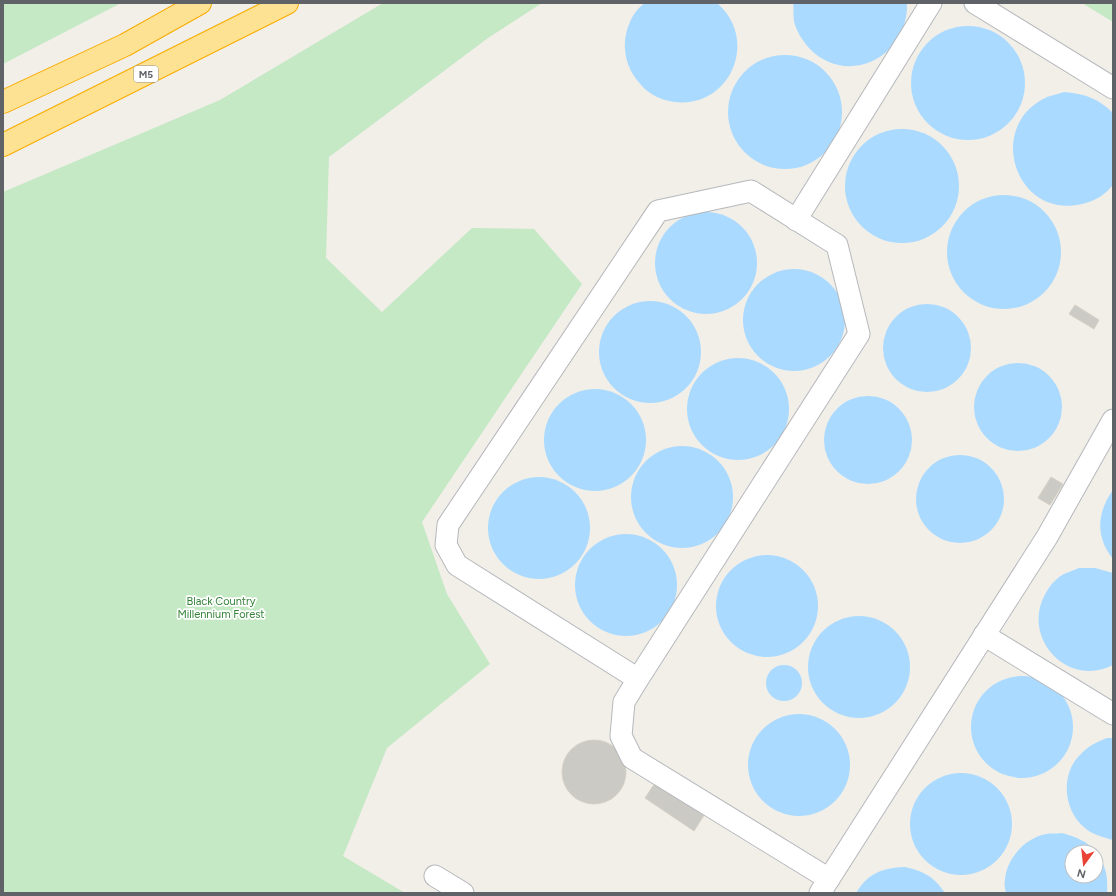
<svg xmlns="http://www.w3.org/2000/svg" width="1116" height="896" font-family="Figtree,sans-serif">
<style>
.green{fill:#c5e8c5}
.water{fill:#aadaff}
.building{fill:#cccac5;stroke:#d6d1c6}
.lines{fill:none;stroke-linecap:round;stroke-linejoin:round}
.minor-casing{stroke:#b5b8bc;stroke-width:23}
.highway-casing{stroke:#f9ab00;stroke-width:24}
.minor{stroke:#fff;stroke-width:21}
.highway{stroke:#fde293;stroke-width:22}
.labels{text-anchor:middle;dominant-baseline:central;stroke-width:3.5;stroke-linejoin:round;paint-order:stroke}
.shield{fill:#fff;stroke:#8f9295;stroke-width:1}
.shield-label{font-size:10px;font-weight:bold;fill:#5f6368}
.park-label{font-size:11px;fill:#348238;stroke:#fff}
</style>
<rect width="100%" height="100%" fill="#f1efe8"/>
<g class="green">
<polygon points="3,3 121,3 3,64"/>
<polygon points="383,3 542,3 488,38 329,157 326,258 382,312 472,228 534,229 582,284 422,522 447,594 490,664 387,748 343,856 405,893 3,893 3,192 220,100"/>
<polygon points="1082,3 1113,3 1113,22"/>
</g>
<g class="water">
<path d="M645,3H717C760,40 730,109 674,102C662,100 650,95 642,86C632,75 626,64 625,49C624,33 631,12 645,3Z"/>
<path d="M793,3H907C909,57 847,88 809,48C803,41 796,31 794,21C793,16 794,9 793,3Z"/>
<circle cx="968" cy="83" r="57"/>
<circle cx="785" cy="112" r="57"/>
<path d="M1064,92C1085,94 1098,98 1113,113V185C1105,195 1095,201 1082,204C1016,220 984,126 1047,97C1052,95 1059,94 1064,92Z"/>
<circle cx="902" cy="186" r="57"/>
<circle cx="1004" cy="252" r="57"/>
<circle cx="706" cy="263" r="51"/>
<circle cx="794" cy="320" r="51"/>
<circle cx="650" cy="352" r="51"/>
<circle cx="927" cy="348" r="44"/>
<circle cx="738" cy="409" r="51"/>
<circle cx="1018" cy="407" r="44"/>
<circle cx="595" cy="440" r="51"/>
<circle cx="868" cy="440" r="44"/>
<circle cx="682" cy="497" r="51"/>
<circle cx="960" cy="499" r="44"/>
<circle cx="539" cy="528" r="51"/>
<path d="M1113,490V559C1095,537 1097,512 1113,490Z"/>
<circle cx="626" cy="585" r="51"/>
<circle cx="767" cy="606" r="51"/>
<path d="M1079,568H1095L1113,573V665C1066,689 1019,635 1047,591C1051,584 1057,578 1064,574C1069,572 1074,570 1079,568Z"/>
<circle cx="859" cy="667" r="51"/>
<circle cx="784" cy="683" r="18"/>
<circle cx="1022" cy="727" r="51"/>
<circle cx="799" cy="765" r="51"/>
<path d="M1107,738H1113V840C1103,837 1093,835 1085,828C1063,811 1060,773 1081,754C1088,746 1097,742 1107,738Z"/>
<circle cx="961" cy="824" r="51"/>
<path d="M1062,833C1075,837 1088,841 1096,852H1072V876H1096V852C1106,866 1108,876 1107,893H1006C1005,889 1004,884 1005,880C1006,859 1025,838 1046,834C1051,833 1057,834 1062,833Z"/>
<path d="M905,867C925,872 933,876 945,893H856C868,873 882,868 905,867Z"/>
</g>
<g class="building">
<polygon points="1075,305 1099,320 1094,329 1069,314"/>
<polygon points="1051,477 1063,484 1050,505 1038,498"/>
<circle cx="594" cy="772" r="32"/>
<polygon points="657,780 706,812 694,831 645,798"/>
</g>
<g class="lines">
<g class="minor-casing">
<g id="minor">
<polyline points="975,3 1113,88"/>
<polyline points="796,220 931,3"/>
<polyline points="984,635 1113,714"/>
<polyline points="638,679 457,565 446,545 448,525 658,211 751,191 837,245 859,334 638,679 624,702 621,736 632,758 829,879"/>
<polyline points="435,876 463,893"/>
<polyline points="820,893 1047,537 1113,420"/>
</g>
</g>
<g class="highway-casing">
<g id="highway">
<polyline points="3,102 125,45 200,3"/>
<polyline points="3,145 287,3"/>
</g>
</g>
<use href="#minor" class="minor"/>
<use href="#highway" class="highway"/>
</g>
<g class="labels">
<rect class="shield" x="134" y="66" width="24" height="16" rx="3"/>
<g class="shield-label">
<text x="146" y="74">M5</text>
</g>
<g class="park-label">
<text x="221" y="601">Black Country<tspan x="221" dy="13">Millennium Forest</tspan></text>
</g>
</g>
<rect width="1116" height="896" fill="none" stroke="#5f6368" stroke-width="8"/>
<g transform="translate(1084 864) rotate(195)"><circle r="19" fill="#ffffff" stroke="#bfc1c3"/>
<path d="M0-3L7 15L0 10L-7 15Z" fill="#ea4335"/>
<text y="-6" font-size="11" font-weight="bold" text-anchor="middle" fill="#5f6368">N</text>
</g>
</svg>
